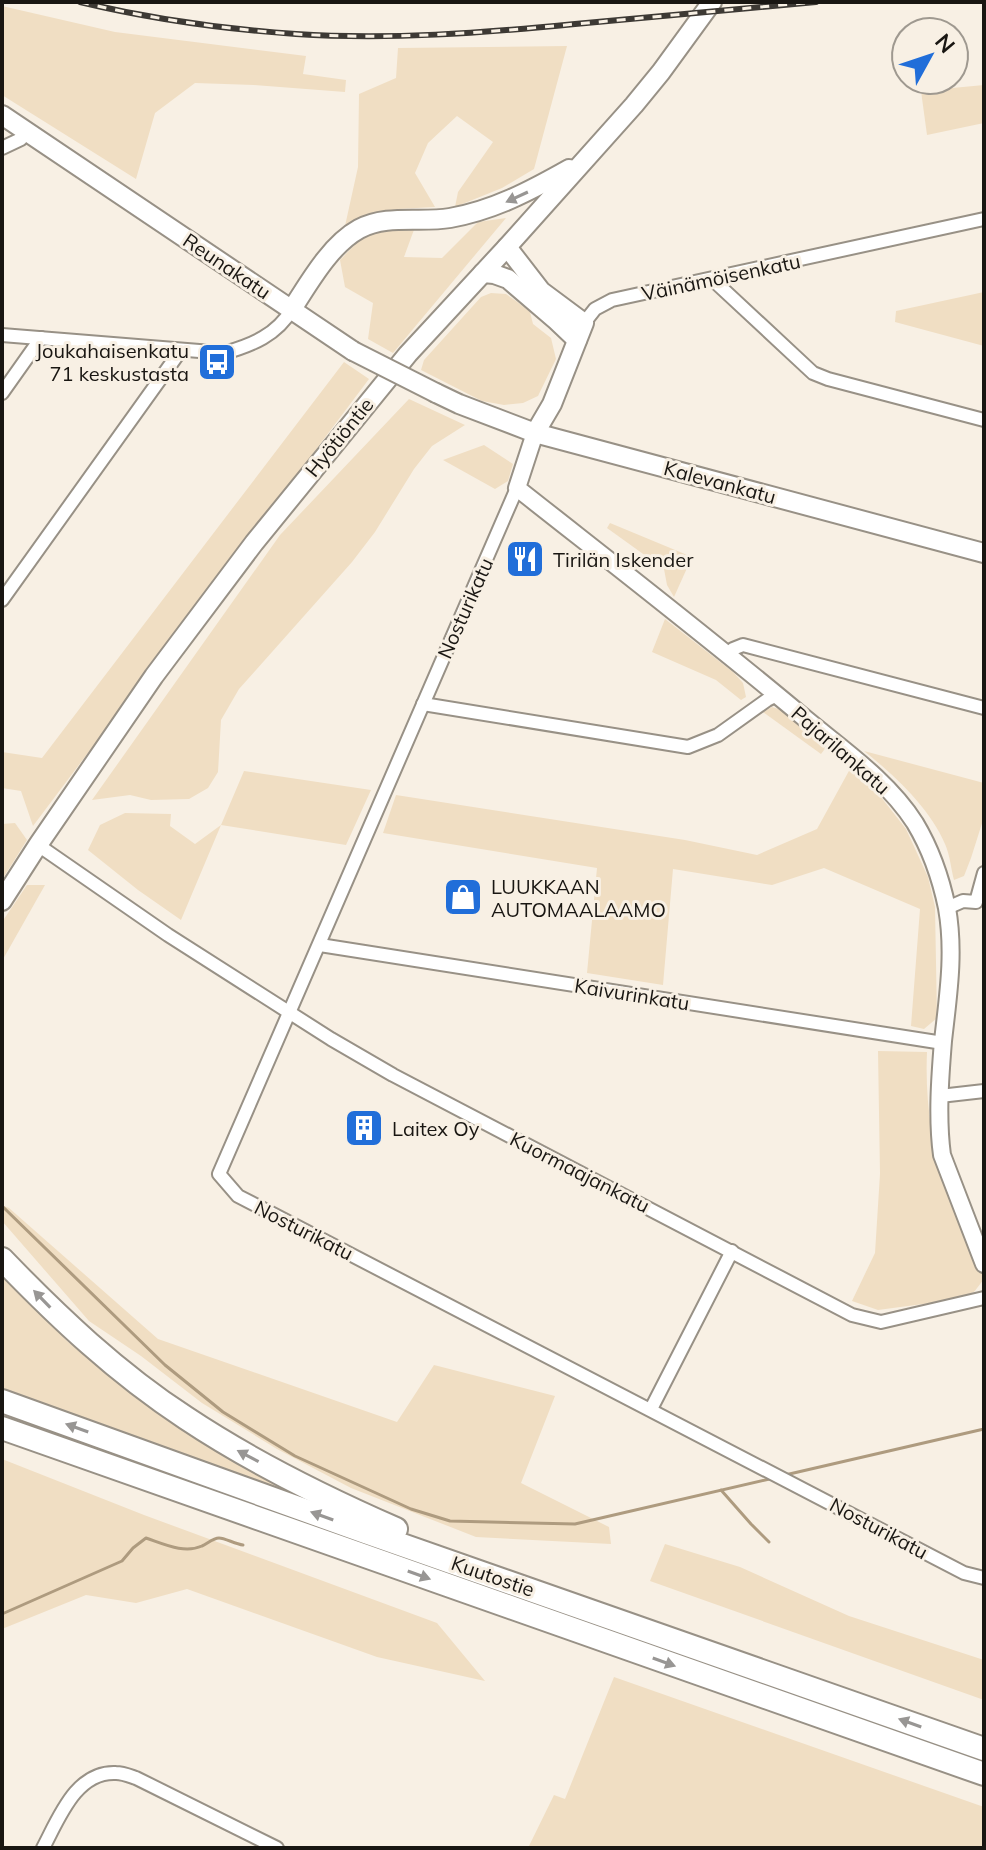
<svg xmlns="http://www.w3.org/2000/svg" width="986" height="1850" font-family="Mulish,sans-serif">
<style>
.green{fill:#f0dec3}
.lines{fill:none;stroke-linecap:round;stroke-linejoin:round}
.stream{stroke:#ae9b7f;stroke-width:3}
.minor-casing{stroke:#989186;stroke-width:16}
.tertiary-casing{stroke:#989186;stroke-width:20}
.secondary-casing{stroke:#989186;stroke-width:22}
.trunk-casing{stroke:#989186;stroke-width:26}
.minor{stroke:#fff;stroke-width:12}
.tertiary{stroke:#fff;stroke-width:16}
.secondary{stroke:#fff;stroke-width:18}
.trunk{stroke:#fff;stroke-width:22}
.rail-casing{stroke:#3d3934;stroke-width:6}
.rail{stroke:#f8f0e4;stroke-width:3;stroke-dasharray:9;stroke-linecap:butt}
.secondary-bridge-casing{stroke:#989186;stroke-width:22;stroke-linecap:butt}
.secondary-bridge{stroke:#fff;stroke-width:18}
.oneway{fill:#989694}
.labels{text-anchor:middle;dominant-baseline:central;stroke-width:6;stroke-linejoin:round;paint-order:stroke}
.street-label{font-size:20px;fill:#191612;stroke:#f8f0e4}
.poi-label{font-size:20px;fill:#191612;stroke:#f8f0e4;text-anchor:start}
</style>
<rect width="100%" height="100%" fill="#f8f0e4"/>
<g class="green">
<polygon points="2,6 115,32 306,56 303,74 346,80 345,92 254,85 195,83 155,113 136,179 2,95"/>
<polygon points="567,46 534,169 502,188 455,207 458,192 493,142 457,116 428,143 415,173 435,207 397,209 345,226 358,167 359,94 396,78 398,48"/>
<polygon points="984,85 984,123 927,135 921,91"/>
<path d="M506,218L393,353L368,339L373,303L345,287L340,260C369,230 373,227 415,227L404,257L442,258L478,222Z"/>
<polygon points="984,292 984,346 895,322 896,311"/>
<polygon points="491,293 506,294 516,301 530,312 533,324 551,338 556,359 538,396 523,403 504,405 482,401 421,370 424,360 481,297"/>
<polygon points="344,362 369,379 33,826 21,791 2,788 2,752 42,758"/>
<polygon points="409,399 465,425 432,446 414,469 375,532 352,562 239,689 221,720 218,772 208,788 189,799 151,800 130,795 92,800 280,535"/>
<polygon points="484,445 513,464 508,481 495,489 443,460"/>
<polygon points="610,523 692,557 674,597 667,585 664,569 607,528"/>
<polygon points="665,619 733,672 743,683 746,697 741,700 716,680 652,652"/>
<polygon points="772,707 782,710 827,746 821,754 763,712"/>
<path d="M864,751L984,783V817L971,858L964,876L954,880C951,869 950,855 945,844C930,808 894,775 864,751Z"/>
<polygon points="850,769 877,792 906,829 928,877 935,907 937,1018 924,1029 911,1026 920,909 824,868 772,885 673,869 663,985 587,973 597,868 383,833 396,795 685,840 757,855 817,829"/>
<polygon points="244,771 371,790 346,845 221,825 181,920 138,890 88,850 100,825 125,813 171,814 170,826 195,844 221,825"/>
<polygon points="15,823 27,840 2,880 2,824"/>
<polygon points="27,885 45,885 2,961 2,922"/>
<path d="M878,1051L927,1052C925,1097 931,1144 945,1187C956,1218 971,1248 984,1279L974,1292L953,1300L878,1310L852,1301L875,1253L880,1174Z"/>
<polygon points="2,1205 9,1208 158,1339 397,1422 434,1365 555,1396 521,1483 609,1527 611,1544 476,1537 351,1488 277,1449 202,1403 141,1356 89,1321 2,1221"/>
<polygon points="2,1274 68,1342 150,1406 321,1505 2,1392"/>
<polygon points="2,1459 144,1515 437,1623 485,1681 377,1657 187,1589 136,1603 86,1595 2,1629"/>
<polygon points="665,1544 740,1567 849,1616 984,1660 984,1700 650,1581"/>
<polygon points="614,1677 984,1807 984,1848 528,1848 554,1795 565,1799"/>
</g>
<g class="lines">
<g class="stream">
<polyline points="2,1206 165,1365 223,1412 295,1456 411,1509 450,1521 575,1524 774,1478"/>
<polyline points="785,1475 984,1429"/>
<polyline points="721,1490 751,1524 769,1542"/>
<path d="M2,1614L122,1561L133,1548L146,1538C164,1544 184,1554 202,1546C207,1544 213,1538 219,1538C225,1538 235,1544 243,1545"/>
</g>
<g class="minor-casing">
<g id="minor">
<polyline points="2,148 21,139 27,131"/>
<polyline points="712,279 813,373 828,379 984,420"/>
<polyline points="584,323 595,309 612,300 984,219"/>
<path d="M2,335L224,353C252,345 277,335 292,309"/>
<polyline points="2,393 41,338"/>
<polyline points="517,488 219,1174 238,1196 964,1573 984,1578"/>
<polyline points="2,600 181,350"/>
<polyline points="727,655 733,649 743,645 984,708"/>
<polyline points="423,704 688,747 718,735 767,700 777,695"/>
<polyline points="38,845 168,935 331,1039 393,1075 852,1315 881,1322 984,1298"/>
<polyline points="947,908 963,901 976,902 984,873"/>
<polyline points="320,945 943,1043"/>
<polyline points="940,1096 984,1091"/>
<polyline points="651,1409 732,1251"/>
<path d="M43,1848C59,1818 76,1771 116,1773C123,1773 130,1776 136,1778L277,1848"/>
</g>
</g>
<g class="tertiary-casing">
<path id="tertiary" d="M535,433L517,488C612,563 708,637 801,715C840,748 887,779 915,823C930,848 941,879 947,908C955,953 948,996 943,1041C940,1078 937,1118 942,1155L984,1264"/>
</g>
<g class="secondary-casing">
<g id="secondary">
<polyline points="2,115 353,351"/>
<polyline points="507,247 541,291 584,323 552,404 535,433"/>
<polyline points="483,273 494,274 508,279 557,321 577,340"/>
<path d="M292,309C309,283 330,245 359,229C387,214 420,223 450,218C494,210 530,191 569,169"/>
<polyline points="436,393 459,404 535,433 984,553"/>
<polyline points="2,901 38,845 154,676 254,543 408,354 507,247 634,105 661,72 712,2"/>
</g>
</g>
<g class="trunk-casing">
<g id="trunk">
<path d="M2,1259C58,1317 117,1373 186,1418C252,1462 323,1497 396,1529"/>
<polyline points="2,1401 365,1532 984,1749"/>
<polyline points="2,1428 984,1774"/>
</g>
</g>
<use href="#minor" class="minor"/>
<use href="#tertiary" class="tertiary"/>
<use href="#secondary" class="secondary"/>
<use href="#trunk" class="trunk"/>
<g class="rail-casing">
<path id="rail" d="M80,2C151,19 223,29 296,34C389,40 482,33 575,24C655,17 736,9 816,2"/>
</g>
<use href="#rail" class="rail"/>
<g class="secondary-bridge-casing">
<polyline id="secondary-bridge" points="353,351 436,393"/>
</g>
<use href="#secondary-bridge" class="secondary-bridge"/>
</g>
<defs><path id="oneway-solid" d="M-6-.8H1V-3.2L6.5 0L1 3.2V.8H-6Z" transform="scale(2)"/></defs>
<g class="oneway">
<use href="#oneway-solid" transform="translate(517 197) rotate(155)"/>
<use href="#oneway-solid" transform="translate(42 1299) rotate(-134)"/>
<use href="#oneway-solid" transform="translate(77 1428) rotate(-160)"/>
<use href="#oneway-solid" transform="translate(248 1456) rotate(-152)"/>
<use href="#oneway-solid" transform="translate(322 1516) rotate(-160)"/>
<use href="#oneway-solid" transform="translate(419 1575) rotate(20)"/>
<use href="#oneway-solid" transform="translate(664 1662) rotate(20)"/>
<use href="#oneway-solid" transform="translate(910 1723) rotate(-160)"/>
</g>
<defs>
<g id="bus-square" transform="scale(2)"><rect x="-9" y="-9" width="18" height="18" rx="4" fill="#216ed9" stroke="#f8f0e4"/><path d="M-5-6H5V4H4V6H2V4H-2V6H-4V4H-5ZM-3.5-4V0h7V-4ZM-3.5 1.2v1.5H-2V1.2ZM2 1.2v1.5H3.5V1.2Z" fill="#fff"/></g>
<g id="restaurant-square" transform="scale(2)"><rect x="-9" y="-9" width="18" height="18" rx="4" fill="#216ed9" stroke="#f8f0e4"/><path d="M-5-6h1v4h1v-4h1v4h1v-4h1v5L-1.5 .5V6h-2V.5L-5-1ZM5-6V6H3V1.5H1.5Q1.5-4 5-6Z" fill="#fff"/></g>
<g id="shop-square" transform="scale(2)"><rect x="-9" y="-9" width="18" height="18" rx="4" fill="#216ed9" stroke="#f8f0e4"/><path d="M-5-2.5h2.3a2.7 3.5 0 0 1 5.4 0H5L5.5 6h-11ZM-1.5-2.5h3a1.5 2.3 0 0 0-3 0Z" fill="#fff"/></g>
<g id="building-square" transform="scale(2)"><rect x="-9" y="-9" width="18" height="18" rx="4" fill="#216ed9" stroke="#f8f0e4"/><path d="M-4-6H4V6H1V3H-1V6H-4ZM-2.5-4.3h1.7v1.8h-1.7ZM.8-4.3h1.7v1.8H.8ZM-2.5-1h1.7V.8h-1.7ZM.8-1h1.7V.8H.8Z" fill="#fff"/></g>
</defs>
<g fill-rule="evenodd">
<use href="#bus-square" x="217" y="362"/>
<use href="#restaurant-square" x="525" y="559"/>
<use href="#shop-square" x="463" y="897"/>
<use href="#building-square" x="364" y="1128"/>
</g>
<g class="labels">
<g class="street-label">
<text transform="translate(227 266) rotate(34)">Reunakatu</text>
<text transform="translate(721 277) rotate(-12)">Väinämöisenkatu</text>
<text transform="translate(339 437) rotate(-51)">Hyötiöntie</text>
<text transform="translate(720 482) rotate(15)">Kalevankatu</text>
<text transform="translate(465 608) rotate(-66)">Nosturikatu</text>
<text transform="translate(841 750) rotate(41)">Pajarilankatu</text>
<text transform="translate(632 994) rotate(9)">Kaivurinkatu</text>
<text transform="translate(580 1172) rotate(27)">Kuormaajankatu</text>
<text transform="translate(304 1230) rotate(27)">Nosturikatu</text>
<text transform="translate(879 1528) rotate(28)">Nosturikatu</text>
<text transform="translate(493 1576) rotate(19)">Kuutostie</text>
</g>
<g class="poi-label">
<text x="189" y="350" text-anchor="end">Joukahaisenkatu<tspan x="189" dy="23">71 keskustasta</tspan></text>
<text x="553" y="559">Tirilän Iskender</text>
<text x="491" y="886">LUUKKAAN<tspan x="491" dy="23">AUTOMAALAAMO</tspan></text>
<text x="392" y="1128">Laitex Oy</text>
</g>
</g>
<rect width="986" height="1850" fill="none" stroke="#191612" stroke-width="8"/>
<g transform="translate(930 56) rotate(50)"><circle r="38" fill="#f8f0e4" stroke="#9f9990" stroke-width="2"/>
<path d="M0-6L14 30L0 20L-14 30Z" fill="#216ed9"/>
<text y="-12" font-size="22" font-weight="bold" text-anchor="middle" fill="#191612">N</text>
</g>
</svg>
